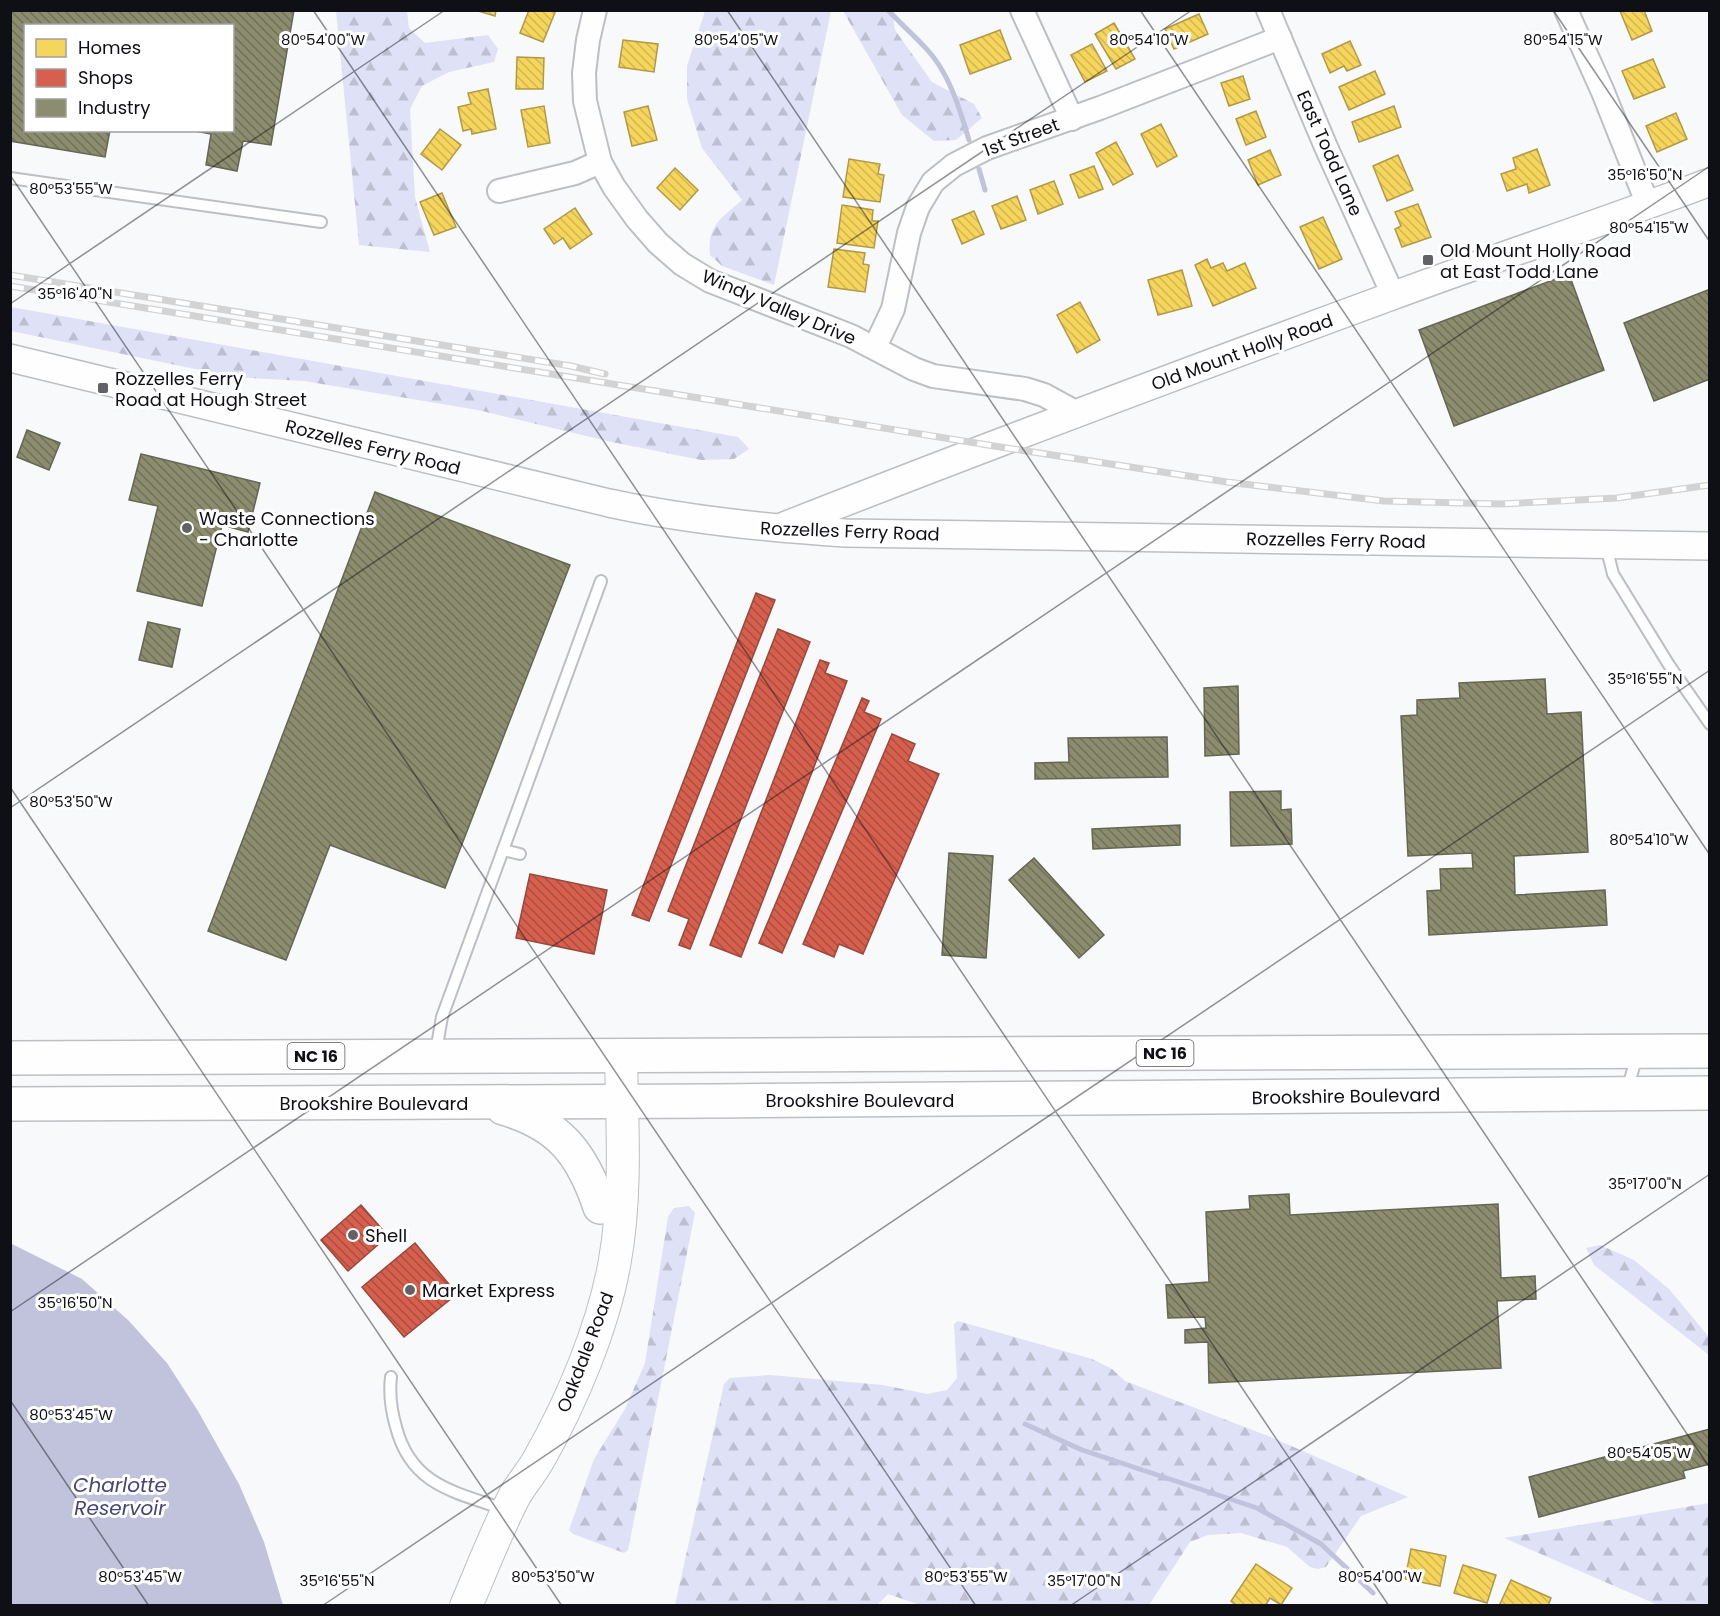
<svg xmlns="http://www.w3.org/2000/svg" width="1720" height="1616" font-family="Poppins,sans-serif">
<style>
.forest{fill:url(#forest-firs)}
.water{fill:#c1c3dd}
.homes{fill:url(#homes-back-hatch);stroke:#b19a47;stroke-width:1.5}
.shops{fill:url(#shops-back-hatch);stroke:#9a483c;stroke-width:1.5}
.industry{fill:url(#industry-back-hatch);stroke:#666654;stroke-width:1.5}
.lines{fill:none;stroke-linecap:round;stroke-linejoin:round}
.stream{stroke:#c1c3dd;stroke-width:5}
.service-casing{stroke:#bebfc3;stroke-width:14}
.minor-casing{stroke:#bebfc3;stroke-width:26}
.tertiary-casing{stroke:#bebfc3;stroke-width:30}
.secondary-casing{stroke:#bebfc3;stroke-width:34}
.trunk-casing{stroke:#bebfc3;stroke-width:36}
.service{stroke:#fefefe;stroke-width:10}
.minor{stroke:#fefefe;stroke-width:22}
.tertiary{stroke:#fefefe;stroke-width:27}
.secondary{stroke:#fefefe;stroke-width:32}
.trunk{stroke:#fefefe;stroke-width:33}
.rail-casing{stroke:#d3d3d3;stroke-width:7}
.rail{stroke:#fff;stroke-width:4.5;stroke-dasharray:14;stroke-linecap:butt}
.ticks{fill:none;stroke:#0f0f16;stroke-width:1.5;stroke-opacity:0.45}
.poi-dot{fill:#616166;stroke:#fff;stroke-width:2}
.labels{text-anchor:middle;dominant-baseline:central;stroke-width:6;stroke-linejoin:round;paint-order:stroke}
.shield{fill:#fff;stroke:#57575c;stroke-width:1.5}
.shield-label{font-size:16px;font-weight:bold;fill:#0f0f16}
.street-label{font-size:18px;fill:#0f0f16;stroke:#fff}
.poi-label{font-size:18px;fill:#0f0f16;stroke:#fff;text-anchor:start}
.water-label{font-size:20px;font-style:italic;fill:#454677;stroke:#fff}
.ticks-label{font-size:15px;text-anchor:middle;fill:#0f0f16;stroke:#fff;stroke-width:6;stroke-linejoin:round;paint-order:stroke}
</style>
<defs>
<pattern id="forest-firs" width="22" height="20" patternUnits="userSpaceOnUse" patternTransform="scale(1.5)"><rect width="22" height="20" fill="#dfe1f6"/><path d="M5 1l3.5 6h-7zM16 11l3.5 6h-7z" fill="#bec0d2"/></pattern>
<pattern id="homes-back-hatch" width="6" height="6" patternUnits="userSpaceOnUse" patternTransform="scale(1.5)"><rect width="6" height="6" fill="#f6d55c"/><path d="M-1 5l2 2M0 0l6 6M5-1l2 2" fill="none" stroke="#d2b64f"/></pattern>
<pattern id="shops-back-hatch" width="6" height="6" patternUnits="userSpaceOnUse" patternTransform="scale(1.5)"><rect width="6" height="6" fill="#d6604d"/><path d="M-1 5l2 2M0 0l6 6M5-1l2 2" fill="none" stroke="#ac4e3f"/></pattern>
<pattern id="industry-back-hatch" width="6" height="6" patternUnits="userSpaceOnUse" patternTransform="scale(1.5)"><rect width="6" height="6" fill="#8c8c6e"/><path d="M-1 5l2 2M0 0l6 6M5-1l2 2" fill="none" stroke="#717159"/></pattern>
</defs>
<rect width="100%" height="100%" fill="#f8f9fb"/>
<g class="forest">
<polygon points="336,11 407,11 409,28 425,43 488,35 498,49 494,62 449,72 422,86 410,109 415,197 430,252 359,245"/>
<path d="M705,11H831L774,285L722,266L710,255C707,225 722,218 742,200L702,148L687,99V66Z"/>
<polygon points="843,11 892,11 895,30 932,82 974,104 982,118 956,140 934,141 902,115"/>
<polygon points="11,307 738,437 749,449 734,459 701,460 607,441 478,410 304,381 234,377 11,331"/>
<polygon points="689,1206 695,1213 628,1550 624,1553 573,1534 569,1530 594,1459 625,1409 645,1363 668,1217 674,1208"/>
<polygon points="1600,1245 1634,1260 1669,1289 1709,1337 1709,1355 1594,1265 1586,1248"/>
<polygon points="958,1321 1092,1359 1112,1369 1125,1381 1273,1438 1408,1497 1361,1516 1326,1567 1318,1569 1310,1567 1287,1547 1241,1533 1208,1535 1190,1542 1149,1605 920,1605 888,1594 877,1605 675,1605 724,1384 730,1378 770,1375 883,1385 927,1394 947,1390 957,1378 954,1324"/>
<polygon points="1709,1503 1709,1605 1658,1605 1504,1538"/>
</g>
<polygon class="water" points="10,1243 82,1279 128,1320 167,1363 198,1411 239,1484 264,1542 283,1605 11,1605"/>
<g class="homes">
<polygon points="475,10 496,10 495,16"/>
<polygon points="529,10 556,10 543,42 520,33"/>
<polygon points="1644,10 1652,31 1632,40 1620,11"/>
<polygon points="1199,14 1208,34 1174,49 1165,29"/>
<polygon points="1114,23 1135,59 1116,69 1095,34"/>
<polygon points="1000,30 1011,59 970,74 960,45"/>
<polygon points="623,40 658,44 654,72 619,67"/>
<polygon points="1350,41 1361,65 1347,71 1344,66 1330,73 1322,54"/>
<polygon points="1092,44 1107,71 1085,82 1071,55"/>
<polygon points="517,57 544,58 543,89 516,89"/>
<polygon points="1653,59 1665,87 1634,99 1622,71"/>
<polygon points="1375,71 1385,94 1349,110 1339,87"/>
<polygon points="1243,76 1250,99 1229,106 1221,83"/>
<polygon points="488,89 496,129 472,134 471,129 463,131 458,107 471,104 468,93"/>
<polygon points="544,106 550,143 528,147 521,110"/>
<polygon points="648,106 657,140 632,146 624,112"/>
<polygon points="1394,106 1401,127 1359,142 1352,122"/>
<polygon points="1256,111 1266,137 1246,145 1236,119"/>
<polygon points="1676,113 1687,139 1657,152 1646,126"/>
<polygon points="1161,124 1177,156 1157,167 1141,134"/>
<polygon points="440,129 461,145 442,170 421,154"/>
<polygon points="1116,142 1133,174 1113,185 1096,153"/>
<polygon points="1537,149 1550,185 1529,193 1527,184 1507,191 1501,174 1516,169 1513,158"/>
<polygon points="1270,150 1281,175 1258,185 1248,160"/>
<polygon points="1398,155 1413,190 1387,201 1373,166"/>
<polygon points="849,159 880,164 878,174 884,175 880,202 843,197"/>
<polygon points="1094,166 1103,189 1079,198 1070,175"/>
<polygon points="675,168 698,190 680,210 657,188"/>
<polygon points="1054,181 1063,204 1038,214 1030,190"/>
<polygon points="442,193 456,227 434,235 420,202"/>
<polygon points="1017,196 1026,220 1001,229 992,206"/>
<polygon points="1418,204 1431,237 1402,247 1395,229 1401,226 1395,212"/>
<polygon points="842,205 873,210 872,221 878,221 874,248 837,243"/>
<polygon points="575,208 592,234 570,249 563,238 554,244 544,229"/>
<polygon points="974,211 984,234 962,244 952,220"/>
<polygon points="1323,217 1342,259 1319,269 1300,227"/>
<polygon points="834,249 865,253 863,264 869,265 865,292 828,287"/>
<polygon points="1207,259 1211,268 1223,263 1227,271 1245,263 1256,288 1213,306 1195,265"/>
<polygon points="1182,270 1192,306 1158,315 1148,280"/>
<polygon points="1080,302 1100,340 1077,353 1057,315"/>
<polygon points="1411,1549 1446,1556 1440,1586 1405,1579"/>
<polygon points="1256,1564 1292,1588 1281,1605 1270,1598 1265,1606 1237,1606 1231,1601"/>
<polygon points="1463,1565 1496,1575 1487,1603 1454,1593"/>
<polygon points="1511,1580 1551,1598 1548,1606 1499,1606"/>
</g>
<g class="shops">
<polygon points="756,593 775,600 649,921 632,915"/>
<polygon points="778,629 810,642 690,949 679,945 689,919 668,911"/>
<polygon points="820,660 829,663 825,673 847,681 741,957 710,945"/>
<polygon points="862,698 869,701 864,712 881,719 782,953 759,943"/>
<polygon points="892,734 915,744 908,761 939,774 863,954 839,944 834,957 803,944"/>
<polygon points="530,874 607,890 594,954 516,938"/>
<polygon points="361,1205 388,1236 348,1271 321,1240"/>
<polygon points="415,1243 457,1294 404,1337 362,1287"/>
</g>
<g class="industry">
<polygon points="10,10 294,10 271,145 243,141 237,171 206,165 211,134 190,130 232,130 232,26 26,26 26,130 110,130 105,157 10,141"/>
<polygon points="1569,274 1604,370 1454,426 1419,330"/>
<polygon points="1710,289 1710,379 1654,401 1624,323"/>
<polygon points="27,430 60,443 49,470 17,457"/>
<polygon points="141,454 260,483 248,532 222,525 202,606 137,591 158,506 129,500"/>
<polygon points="375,492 570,565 445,888 330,845 286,960 208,931"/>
<polygon points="148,622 180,629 172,667 139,660"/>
<polygon points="1545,679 1547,714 1581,712 1588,852 1514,856 1515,895 1605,890 1607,925 1429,935 1427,891 1441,890 1440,869 1473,868 1472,853 1408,856 1401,716 1417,715 1417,700 1460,698 1459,683"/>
<polygon points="1238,686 1239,754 1205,756 1204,688"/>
<polygon points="1167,737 1168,777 1035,779 1035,763 1069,762 1068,738"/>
<polygon points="1281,791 1281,810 1291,809 1292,844 1231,846 1230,792"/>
<polygon points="1180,825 1180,845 1093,849 1092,829"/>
<polygon points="949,853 993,856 986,958 942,955"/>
<polygon points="1034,858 1104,935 1079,958 1009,880"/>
<polygon points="1289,1194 1290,1215 1498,1204 1501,1278 1535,1276 1536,1299 1497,1301 1501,1368 1209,1383 1208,1342 1185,1343 1185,1330 1206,1328 1205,1317 1168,1318 1166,1285 1209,1282 1206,1212 1250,1209 1249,1196"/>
<polygon points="1710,1429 1710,1464 1683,1471 1685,1478 1539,1517 1529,1477"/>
</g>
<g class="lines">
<g class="stream">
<path d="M888,10C906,30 929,47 942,70C955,92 962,117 969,140"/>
<polyline points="979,169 985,190"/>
<polyline points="1025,1424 1082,1450 1257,1508 1321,1544 1373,1593"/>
</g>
<g class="service-casing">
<g id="service">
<polyline points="10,178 321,222"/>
<polyline points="1606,546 1613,574 1669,665 1710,724"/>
<polyline points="503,850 601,581"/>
<polyline points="436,1051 442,1017 503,850 520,854"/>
<polyline points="1627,1090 1637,1056"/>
<path d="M391,1377C389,1394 391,1410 396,1427C411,1485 454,1492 504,1509"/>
</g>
</g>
<g class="minor-casing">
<g id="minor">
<polyline points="595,10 588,40 584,73 585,101 600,162 614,187 637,219 658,243 682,264 710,281 851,336 914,369 933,376 1025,389 1044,395 1077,413"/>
<polyline points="1022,10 1072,119"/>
<polyline points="1268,10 1326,147 1393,295"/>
<polyline points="1566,10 1603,92 1648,205"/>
<polyline points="499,191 575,173 600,162"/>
<polyline points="875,347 893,309 909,233 918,207 933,182 954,165 987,148 1100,108 1280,38"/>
</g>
</g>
<g class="tertiary-casing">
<g id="tertiary">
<path d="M10,358L609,503C687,520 765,528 845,533L1710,546"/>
<path d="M784,526C985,447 1188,371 1392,296C1497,257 1604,222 1710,182"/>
</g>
</g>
<g class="secondary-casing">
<path id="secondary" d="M466,1606C482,1569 496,1532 514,1497C521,1484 532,1472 539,1459C572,1401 604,1325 615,1260C627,1192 622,1123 621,1055"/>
</g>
<g class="trunk-casing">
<g id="trunk">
<polyline points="10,1058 1710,1051"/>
<polyline points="10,1104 714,1101 1710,1093"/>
<path d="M503,1108C559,1124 582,1153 600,1207"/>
</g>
</g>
<use href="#service" class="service"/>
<use href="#minor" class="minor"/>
<use href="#tertiary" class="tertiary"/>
<use href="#secondary" class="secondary"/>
<use href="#trunk" class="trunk"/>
<g class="rail-casing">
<g id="rail">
<polyline points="10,275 571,366 605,374"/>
<polyline points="10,286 994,446 1227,482 1384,501 1501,504 1617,498 1710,485"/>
</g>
</g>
<use href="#rail" class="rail"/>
</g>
<path class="ticks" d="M313,10L1389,1606M727,10L1710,1468M1140,10L1710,855M1553,10L1710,242M10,175L976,1606M10,304L445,10M10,787L562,1606M10,808L1192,10M10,1312L1710,166M10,1400L149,1606M322,1606L1710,670M1070,1606L1710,1174"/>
<g class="poi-dot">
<rect x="1422" y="254" width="12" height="12" rx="3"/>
<rect x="97" y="382" width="12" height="12" rx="3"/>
<circle cx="187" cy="528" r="6"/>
<circle cx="353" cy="1235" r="6"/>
<circle cx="410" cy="1290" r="6"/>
</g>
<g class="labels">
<g class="shield">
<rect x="1136.5" y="1040" width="57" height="26" rx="4.5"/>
<rect x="287.5" y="1043" width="57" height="26" rx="4.5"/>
</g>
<g class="shield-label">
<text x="1165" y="1053">NC 16</text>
<text x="316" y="1056">NC 16</text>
</g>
<g class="street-label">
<text transform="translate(1021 137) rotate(-20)">1st Street</text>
<text transform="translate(1330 153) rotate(66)">East Todd Lane</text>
<text transform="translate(779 307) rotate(23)">Windy Valley Drive</text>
<text transform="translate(1242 352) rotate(-20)">Old Mount Holly Road</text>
<text transform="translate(373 447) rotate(14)">Rozzelles Ferry Road</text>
<text transform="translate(850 531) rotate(2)">Rozzelles Ferry Road</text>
<text transform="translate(1336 540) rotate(1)">Rozzelles Ferry Road</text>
<text transform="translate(1346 1096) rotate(-1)">Brookshire Boulevard</text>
<text x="860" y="1100">Brookshire Boulevard</text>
<text x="374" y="1103">Brookshire Boulevard</text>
<text transform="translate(585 1352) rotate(-69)">Oakdale Road</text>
</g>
<g class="poi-label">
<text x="1440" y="250">Old Mount Holly Road<tspan x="1440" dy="21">at East Todd Lane</tspan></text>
<text x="115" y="378">Rozzelles Ferry<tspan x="115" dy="21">Road at Hough Street</tspan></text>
<text x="199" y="518">Waste Connections<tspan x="199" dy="21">- Charlotte</tspan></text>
<text x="365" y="1235">Shell</text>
<text x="422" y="1290">Market Express</text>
</g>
<g class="water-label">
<text x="120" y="1485">Charlotte<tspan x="120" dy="23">Reservoir</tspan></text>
</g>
</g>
<g class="ticks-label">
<text x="323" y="45">80°54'00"W</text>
<text x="736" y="45">80°54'05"W</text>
<text x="1149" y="45">80°54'10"W</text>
<text x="1563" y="45">80°54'15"W</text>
<text x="1645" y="180">35°16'50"N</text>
<text x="71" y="194">80°53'55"W</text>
<text x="1649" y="233">80°54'15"W</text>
<text x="75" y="299">35°16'40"N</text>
<text x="1645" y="684">35°16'55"N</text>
<text x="71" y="807">80°53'50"W</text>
<text x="1649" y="845">80°54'10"W</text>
<text x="1645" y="1189">35°17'00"N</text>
<text x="75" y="1308">35°16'50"N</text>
<text x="71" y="1420">80°53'45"W</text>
<text x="1649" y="1458">80°54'05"W</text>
<text x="140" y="1582">80°53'45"W</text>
<text x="553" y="1582">80°53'50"W</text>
<text x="966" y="1582">80°53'55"W</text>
<text x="1380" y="1582">80°54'00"W</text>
<text x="337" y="1586">35°16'55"N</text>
<text x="1084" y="1586">35°17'00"N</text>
</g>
<rect width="1720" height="1616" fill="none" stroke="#0f0f16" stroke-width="24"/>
<rect x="24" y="24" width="210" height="108" fill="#ffffff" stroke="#9f9fa2" stroke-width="1.5"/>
<rect x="36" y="39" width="30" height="18" fill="#f6d55c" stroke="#9f9fa2" stroke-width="1.5"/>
<text x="78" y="54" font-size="18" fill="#0f0f16">Homes</text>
<rect x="36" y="69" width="30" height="18" fill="#d6604d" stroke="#9f9fa2" stroke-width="1.5"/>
<text x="78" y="84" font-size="18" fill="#0f0f16">Shops</text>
<rect x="36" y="99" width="30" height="18" fill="#8c8c6e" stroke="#9f9fa2" stroke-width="1.5"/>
<text x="78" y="114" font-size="18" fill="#0f0f16">Industry</text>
</svg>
